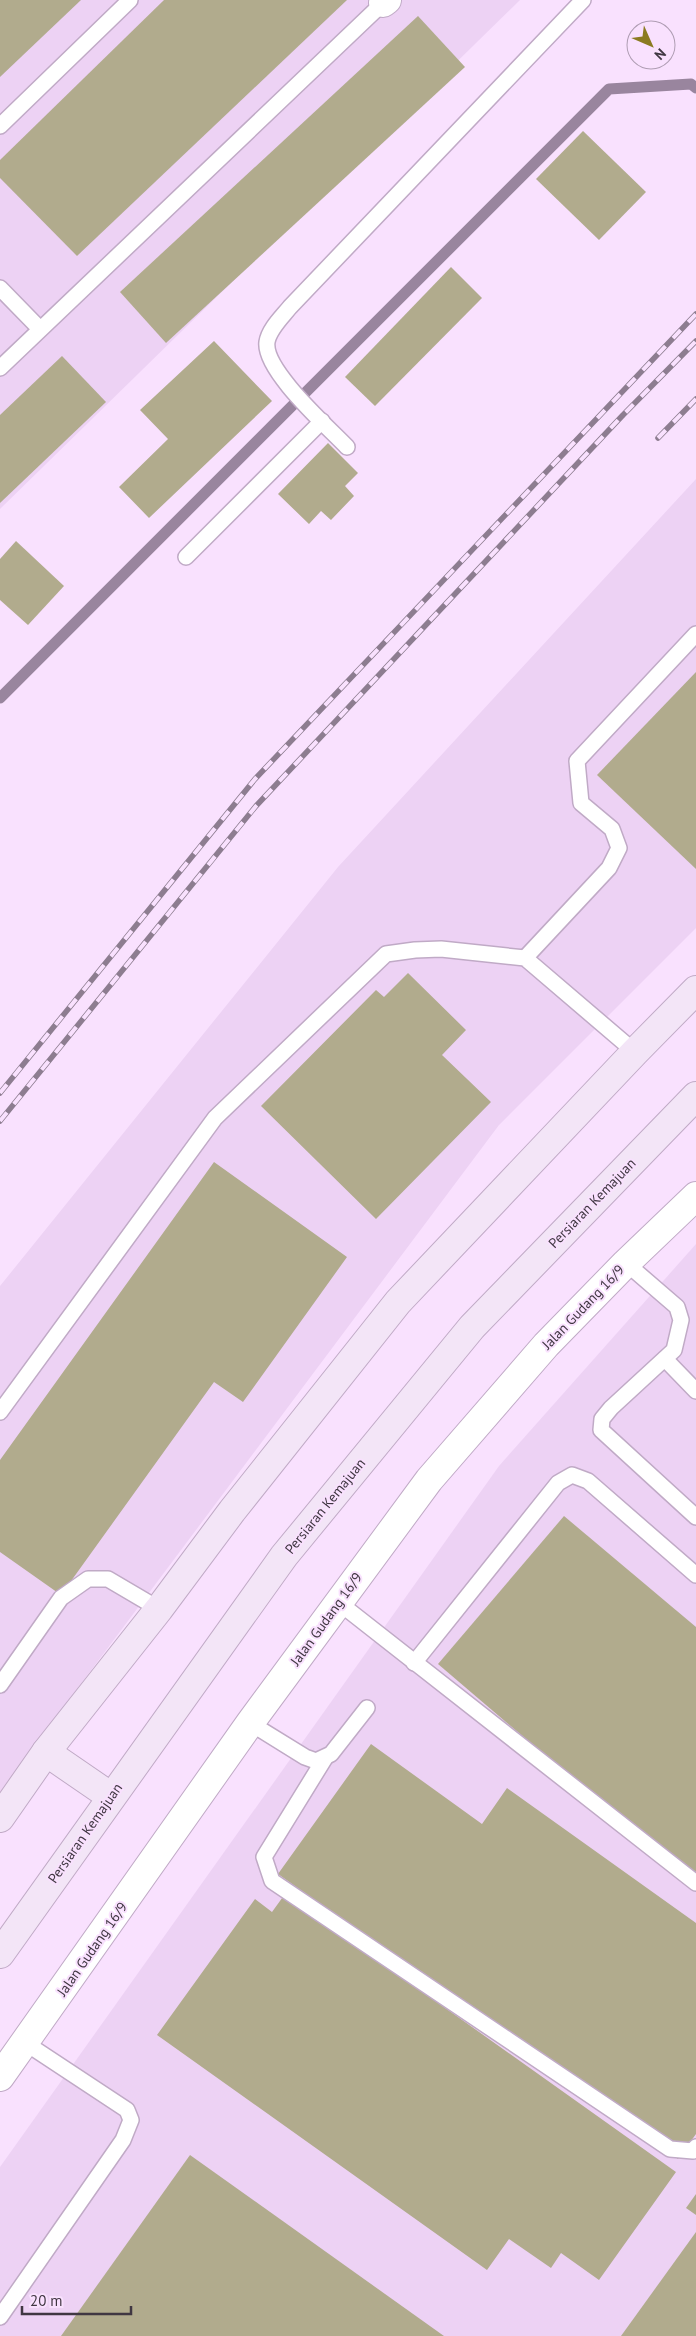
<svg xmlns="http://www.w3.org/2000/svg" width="696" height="2336" font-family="'PT Sans',sans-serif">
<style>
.built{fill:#edd2f4}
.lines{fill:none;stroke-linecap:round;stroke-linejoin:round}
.stream{stroke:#99859e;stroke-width:11}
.building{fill:#b1ab8d}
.service-casing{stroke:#c0aac6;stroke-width:18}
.minor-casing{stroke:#c0aac6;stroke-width:30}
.secondary-casing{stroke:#c0aac6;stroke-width:30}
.service{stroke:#fff;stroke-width:15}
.minor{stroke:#fff;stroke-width:28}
.secondary{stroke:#f3e5f7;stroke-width:28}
.rail-casing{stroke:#8d7d90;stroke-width:5.5}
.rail{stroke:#f9e1fe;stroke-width:4;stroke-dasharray:11;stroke-linecap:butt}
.labels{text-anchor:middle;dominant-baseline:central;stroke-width:4;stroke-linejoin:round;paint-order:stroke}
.street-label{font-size:14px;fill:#403742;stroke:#f9e1fe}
</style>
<rect width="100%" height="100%" fill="#f9e1fe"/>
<g class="built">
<polygon points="0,0 520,0 0,509"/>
<polygon points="696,479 696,928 499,1125 0,1792 0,1286 338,867"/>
<polygon points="696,1244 696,2336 0,2336 0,2167 499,1466"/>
</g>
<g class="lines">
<polyline class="stream" points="0,698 609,89 691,84 696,88"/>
</g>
<g class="building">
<polygon points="0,0 81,0 0,77"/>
<polygon points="164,0 347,0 77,256 0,178 0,160"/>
<polygon points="418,16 465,67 166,343 120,292"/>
<polygon points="583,131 646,192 599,240 536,179"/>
<polygon points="451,267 482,298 375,406 345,377"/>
<polygon points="214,341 272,401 149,518 119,487 168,439 140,410"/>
<polygon points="62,356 106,402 0,503 0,415"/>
<polygon points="328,443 358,473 345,486 354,496 331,520 321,511 309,524 278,494"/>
<polygon points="16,541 64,586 28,625 0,600 0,559"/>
<polygon points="696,672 696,869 597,775"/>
<polygon points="408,973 466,1030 442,1055 491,1102 376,1219 261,1106 376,990 384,997"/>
<polygon points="214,1162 347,1257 243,1402 214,1382 61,1595 0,1552 0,1460"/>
<polygon points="564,1516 696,1627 696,1884 438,1664"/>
<polygon points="371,1744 482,1824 507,1788 696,1923 696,2134 678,2159 278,1874"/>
<polygon points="285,1894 676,2172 599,2280 561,2253 551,2268 509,2239 487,2270 157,2035 255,1899 272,1912"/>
<polygon points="190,2155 444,2336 61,2336"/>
<polygon points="696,2194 696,2215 686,2208"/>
<polygon points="696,2232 696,2336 621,2336"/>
</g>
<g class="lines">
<g class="service-casing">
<g id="service">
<polyline points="0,126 130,0"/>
<polyline points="0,288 40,329"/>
<polyline points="0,368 383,3"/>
<path d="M347,447C328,427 263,370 267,342C269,329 282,317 290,307L583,0"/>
<polyline points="186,557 322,421"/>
<polyline points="525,958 609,868 619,848 612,829 581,803 577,761 696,634"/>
<polyline points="626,1263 677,1307 681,1320 674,1350 611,1408 602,1419 601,1430 696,1517"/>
<polyline points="665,1359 696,1391"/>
<polyline points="0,1412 215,1118 386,954 415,950 441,949 525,958 635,1052"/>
<polyline points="338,1602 696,1883"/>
<polyline points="414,1663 558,1483 572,1475 588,1481 696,1575"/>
<polyline points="0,1685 61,1598 88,1579 108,1579 159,1609"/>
<polyline points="250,1723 305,1757 316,1761 331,1754 367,1708"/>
<polyline points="325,1758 264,1857 272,1881 670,2149 693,2151 696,2147"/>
<polyline points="0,2317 123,2140 131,2120 127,2110 24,2042"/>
</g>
</g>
<g class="minor-casing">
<g id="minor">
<polyline points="383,3 387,0"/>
<polyline points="0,2077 250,1723 429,1480 546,1345 626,1263 696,1196"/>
</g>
</g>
<g class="secondary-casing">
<g id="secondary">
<polyline points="46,1752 110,1796"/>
<polyline points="0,1818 46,1752 159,1609 232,1511 398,1302 635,1052 696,990"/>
<polyline points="0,1954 284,1556 472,1327 696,1096"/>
</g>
</g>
<use href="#service" class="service"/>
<use href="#minor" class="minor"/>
<use href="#secondary" class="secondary"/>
<g class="rail-casing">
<g id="rail">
<polyline points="658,438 696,399"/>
<polyline points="0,1093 255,779 696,314"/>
<polyline points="0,1121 256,806 623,415 696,341"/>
</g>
</g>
<use href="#rail" class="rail"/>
</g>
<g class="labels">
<g class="street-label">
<text transform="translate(592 1203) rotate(-46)">Persiaran Kemajuan</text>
<text transform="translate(583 1307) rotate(-46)">Jalan Gudang 16/9</text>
<text transform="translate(325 1506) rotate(-51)">Persiaran Kemajuan</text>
<text transform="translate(326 1619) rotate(-54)">Jalan Gudang 16/9</text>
<text transform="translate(85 1833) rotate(-55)">Persiaran Kemajuan</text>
<text transform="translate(92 1949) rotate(-55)">Jalan Gudang 16/9</text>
</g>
</g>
<g transform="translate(651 45) rotate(135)"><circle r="24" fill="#f9e1fe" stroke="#af9db3"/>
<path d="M0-4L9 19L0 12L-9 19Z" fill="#8b7b21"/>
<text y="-8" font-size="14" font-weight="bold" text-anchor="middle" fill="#403742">N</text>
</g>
<path d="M22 2306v8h109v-8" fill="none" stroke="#403742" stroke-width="2.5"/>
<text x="30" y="2306" font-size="15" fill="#403742" stroke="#f9e1fe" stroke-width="4" paint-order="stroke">20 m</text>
</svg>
